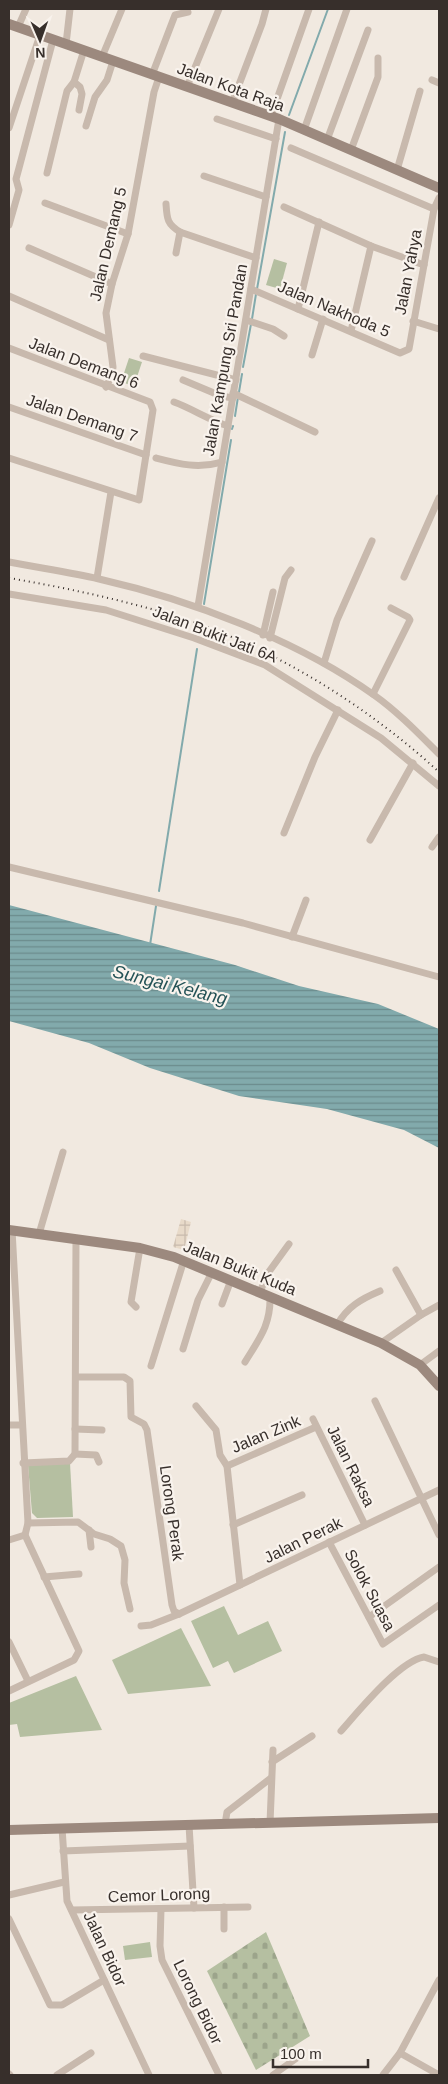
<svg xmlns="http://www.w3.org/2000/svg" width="448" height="2084" font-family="Arial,sans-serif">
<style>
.cemetery{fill:url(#cemetery-stones)}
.park{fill:#b5bfa1}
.plaza{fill:url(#plaza-grid)}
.water{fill:url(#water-rules)}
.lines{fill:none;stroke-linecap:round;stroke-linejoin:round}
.stream{stroke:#82aaac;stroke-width:2}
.street{stroke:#c8b9ad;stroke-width:7}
.secondary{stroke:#9c897e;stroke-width:10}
.rail{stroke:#372f2b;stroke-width:2;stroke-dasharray:1 4;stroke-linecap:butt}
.labels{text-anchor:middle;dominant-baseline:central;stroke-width:4.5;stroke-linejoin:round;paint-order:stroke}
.street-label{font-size:16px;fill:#372f2b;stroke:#f9f3ed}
.water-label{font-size:18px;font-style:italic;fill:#245256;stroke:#f9f3ed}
</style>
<defs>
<pattern id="cemetery-stones" width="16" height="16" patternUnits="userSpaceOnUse" patternTransform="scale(1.25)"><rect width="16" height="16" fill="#b5bfa1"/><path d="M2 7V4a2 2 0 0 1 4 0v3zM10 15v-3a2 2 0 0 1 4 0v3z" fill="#9ca48b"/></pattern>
<pattern id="plaza-grid" width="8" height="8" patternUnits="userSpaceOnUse" patternTransform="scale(1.25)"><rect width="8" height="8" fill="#e8dac9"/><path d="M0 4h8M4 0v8" fill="none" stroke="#c8bbad"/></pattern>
<pattern id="water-rules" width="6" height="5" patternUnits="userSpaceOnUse" patternTransform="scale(1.25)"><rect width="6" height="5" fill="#82aaac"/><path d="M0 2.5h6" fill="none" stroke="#6b8b8c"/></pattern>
</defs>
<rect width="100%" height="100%" fill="#f1e9e0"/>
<polygon class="cemetery" points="266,1932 310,2036 256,2070 207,1971"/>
<g class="park">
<polygon points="274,259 287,263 280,289 266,285"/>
<polygon points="129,358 142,362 134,386 121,382"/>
<polygon points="70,1463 73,1517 37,1518 32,1513 28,1465"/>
<polygon points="224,1606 238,1635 268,1621 282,1651 234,1673 228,1661 213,1668 191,1621"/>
<polygon points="181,1628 211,1686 128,1694 112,1660"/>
<polygon points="76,1676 102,1730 20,1737 17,1724 9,1725 9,1703"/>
<polygon points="150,1942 152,1957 125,1960 123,1946"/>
</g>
<polygon class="plaza" points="181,1219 191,1222 184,1250 173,1247"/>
<polygon class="water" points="9,905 235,965 299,986 378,1004 439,1029 439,1148 404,1130 327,1109 239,1096 150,1068 89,1043 9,1021"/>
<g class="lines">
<g class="stream">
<polyline points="289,115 328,9"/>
<polyline points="257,289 285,132"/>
<polyline points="252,319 256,294"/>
<polyline points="243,367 251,324"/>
<polyline points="239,392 242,374"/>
<polyline points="235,416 238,397"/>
<polyline points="232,429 233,426"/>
<polyline points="204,604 231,440"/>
<polyline points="159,891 197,649"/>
<polyline points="150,945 156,906"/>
</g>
<g class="street">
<polyline points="18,27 26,9"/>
<polyline points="66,44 70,9"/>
<polyline points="102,57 122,9"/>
<polyline points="152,75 175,15 188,12"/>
<polyline points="432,80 439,83"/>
<polyline points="187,87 219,9"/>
<polyline points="232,103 262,24 266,9"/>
<polyline points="79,110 82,94 80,87 74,82 84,50"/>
<polyline points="271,116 309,9"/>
<polyline points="217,119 276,139"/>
<polyline points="86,126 95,97 107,80 113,61"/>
<polyline points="9,128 40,35"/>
<polyline points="304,130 347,9"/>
<polyline points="327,140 368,30"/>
<polyline points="291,148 434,209"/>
<polyline points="351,150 378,77 378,58"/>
<polyline points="397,170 420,91"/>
<polyline points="47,173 67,91 74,82"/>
<polyline points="204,176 266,197"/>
<polyline points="45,203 128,234"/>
<path d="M166,204C167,219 167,224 180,232L256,258"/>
<polyline points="284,207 371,246 424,265"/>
<polyline points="9,225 19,190 16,179 19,168 53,40"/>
<polyline points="29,248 112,284"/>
<polyline points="176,253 180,232"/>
<polyline points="251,289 400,353 409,349 434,209 439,198"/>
<polyline points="9,296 109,340"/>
<polyline points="298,309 319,222"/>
<polyline points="246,320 273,329 284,336"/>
<polyline points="413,321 439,329"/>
<polyline points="351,331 371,246"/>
<polyline points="9,348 150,402 153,410 139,500 9,458"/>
<polyline points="312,355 323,319"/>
<polyline points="143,356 236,380"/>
<polyline points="183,380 221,396 233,398"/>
<polyline points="106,387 112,375 113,367 106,313 112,284 128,234 154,92 159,77"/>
<polyline points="233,393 315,432"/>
<path d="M174,402C193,409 209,420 228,426"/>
<polyline points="9,407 146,455"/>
<path d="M156,458C179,464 198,469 222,462"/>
<path d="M9,562C39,568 69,572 99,579C191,600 297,640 374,695C398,712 419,734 439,754"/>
<polyline points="404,577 439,498"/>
<polyline points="97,578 111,492"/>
<polyline points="9,594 106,610 194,638 265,665 381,738 439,786"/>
<polyline points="198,606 279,119"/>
<polyline points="263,635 273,592"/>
<polyline points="270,638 285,578 291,570"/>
<polyline points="324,663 337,620 372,541"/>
<polyline points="373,694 410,620 408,617 391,608"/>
<polyline points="284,833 315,757 338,710"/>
<polyline points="370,840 413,763"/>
<polyline points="432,847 439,837"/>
<polyline points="9,867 243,923 439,977"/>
<polyline points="292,937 306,900"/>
<polyline points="12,1230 28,1523 25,1535"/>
<polyline points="39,1234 63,1152"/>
<polyline points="396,1270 421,1315 439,1305"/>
<polyline points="260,1292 268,1273 289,1244"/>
<polyline points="222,1304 231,1280"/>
<polyline points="136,1307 131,1302 140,1248"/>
<path d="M337,1325C347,1307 361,1299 380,1291"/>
<polyline points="381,1343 421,1315"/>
<polyline points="183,1349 198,1300 212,1272"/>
<path d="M245,1362C259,1339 271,1325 270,1296"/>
<polyline points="420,1365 439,1351"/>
<polyline points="151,1366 184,1260"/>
<polyline points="76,1377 124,1377 130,1381 131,1417 144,1424 147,1430 172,1605 174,1611 179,1614"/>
<polyline points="375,1401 439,1535"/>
<polyline points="196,1406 216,1430 220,1455 227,1466 240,1585"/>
<polyline points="313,1419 365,1525"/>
<polyline points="9,1425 21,1425"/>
<polyline points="75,1429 102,1430"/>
<polyline points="75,1454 96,1455 99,1462"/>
<polyline points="23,1463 69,1461 75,1454 76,1240"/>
<polyline points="227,1466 316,1427"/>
<polyline points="28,1523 78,1522 94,1534 110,1539 121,1546 125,1560 124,1583 130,1609"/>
<polyline points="233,1525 302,1495"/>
<polyline points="89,1530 91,1547"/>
<polyline points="9,1540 25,1535 79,1651 74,1660 9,1691"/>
<polyline points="329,1542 383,1644 439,1605"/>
<polyline points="44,1577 79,1574"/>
<polyline points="369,1617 439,1567"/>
<polyline points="141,1626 151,1625 179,1614 439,1490"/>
<polyline points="9,1642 28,1681"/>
<path d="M341,1731C358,1712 399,1661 424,1657L439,1662"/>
<polyline points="272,1762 312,1736"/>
<polyline points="270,1823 273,1750"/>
<polyline points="225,1824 227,1812 271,1778"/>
<polyline points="189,1825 194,1908"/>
<polyline points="62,1828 67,1901 149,2075"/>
<polyline points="63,1851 190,1846"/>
<polyline points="9,1895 64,1882"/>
<polyline points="161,1909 160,1946 162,1960 219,2075"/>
<polyline points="72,1910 248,1907"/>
<polyline points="9,1919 50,2005 62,2005 104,1980"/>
<polyline points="224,1929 224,1907"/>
<polyline points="400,2053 439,2075"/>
<polyline points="9,2074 10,2075"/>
<polyline points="57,2075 91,2053"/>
<polyline points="273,2075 301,2055"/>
<polyline points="383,2075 400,2053 439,1980"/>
</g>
<g class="secondary">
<polyline points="9,24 279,119 439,188"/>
<polyline points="9,1230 140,1248 174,1257 381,1343 420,1365 439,1386"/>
<polyline points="9,1830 439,1818"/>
</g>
<path class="rail" d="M9,578C67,588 123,600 179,617C274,648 366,705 439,772"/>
</g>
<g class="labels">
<g class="street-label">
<text transform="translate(231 87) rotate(20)">Jalan Kota Raja</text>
<text transform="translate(108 244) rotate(-77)">Jalan Demang 5</text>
<text transform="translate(408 272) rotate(-79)">Jalan Yahya</text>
<text transform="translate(334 309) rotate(23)">Jalan Nakhoda 5</text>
<text transform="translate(225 360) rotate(-80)">Jalan Kampung Sri Pandan</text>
<text transform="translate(84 363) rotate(21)">Jalan Demang 6</text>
<text transform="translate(82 418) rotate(19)">Jalan Demang 7</text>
<text transform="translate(215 634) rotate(21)">Jalan Bukit Jati 6A</text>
<text transform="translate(240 1268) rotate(22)">Jalan Bukit Kuda</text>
<text transform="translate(266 1434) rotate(-23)">Jalan Zink</text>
<text transform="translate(351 1466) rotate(64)">Jalan Raksa</text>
<text transform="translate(172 1513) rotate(82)">Lorong Perak</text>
<text transform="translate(303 1540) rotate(-26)">Jalan Perak</text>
<text transform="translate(370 1590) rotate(62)">Solok Suasa</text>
<text transform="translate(159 1895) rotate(-2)">Cemor Lorong</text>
<text transform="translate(105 1949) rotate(65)">Jalan Bidor</text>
<text transform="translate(198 2002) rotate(64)">Lorong Bidor</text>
</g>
<g class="water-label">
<text transform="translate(170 985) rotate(14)">Sungai Kelang</text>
</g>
</g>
<rect width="448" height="2084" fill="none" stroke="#372f2b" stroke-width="20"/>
<g transform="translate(40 40) rotate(178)" stroke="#f9f3ed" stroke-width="4" paint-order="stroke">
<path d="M0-4L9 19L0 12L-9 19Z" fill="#372f2b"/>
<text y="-8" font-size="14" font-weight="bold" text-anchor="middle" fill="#372f2b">N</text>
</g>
<path d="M273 2059v8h95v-8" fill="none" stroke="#372f2b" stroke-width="2.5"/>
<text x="280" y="2059" font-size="15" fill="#372f2b" stroke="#f9f3ed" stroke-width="4" paint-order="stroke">100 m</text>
</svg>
